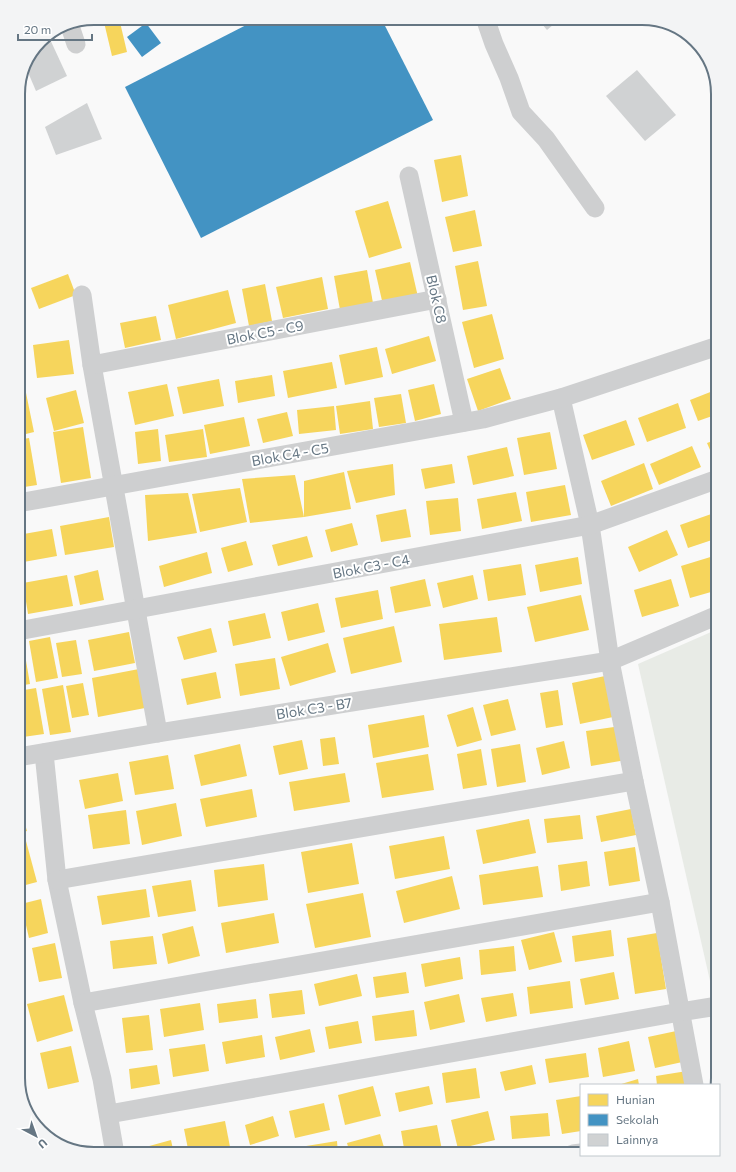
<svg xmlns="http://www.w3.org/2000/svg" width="736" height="1172" font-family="Commissioner,sans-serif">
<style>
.green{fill:#e8ebe6}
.homes{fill:#f6d55c}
.schools{fill:#4393c3}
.building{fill:#d0d2d3}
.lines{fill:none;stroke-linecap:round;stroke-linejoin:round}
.street{stroke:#cecfd0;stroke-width:19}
.labels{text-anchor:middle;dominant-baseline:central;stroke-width:4;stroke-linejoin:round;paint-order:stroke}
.street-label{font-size:14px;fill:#657683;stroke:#fff}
.rim{fill:none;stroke:#657683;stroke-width:2}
</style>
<rect width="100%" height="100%" fill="#f9f9f9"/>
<polygon class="green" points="718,629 718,993 713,994 638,664"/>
<g class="homes">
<polygon points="103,18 119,18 127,52 112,56"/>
<polygon points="461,155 468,196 442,202 434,160"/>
<polygon points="388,201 402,248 369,258 355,211"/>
<polygon points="475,210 482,246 453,252 445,217"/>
<polygon points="478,261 487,306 463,310 455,266"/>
<polygon points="410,262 418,297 383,305 375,270"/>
<polygon points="367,270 373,303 340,310 334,276"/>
<polygon points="68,274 76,295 39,309 31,288"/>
<polygon points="322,277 328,309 283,318 276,287"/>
<polygon points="265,284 272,321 249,326 242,289"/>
<polygon points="228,290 236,323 176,339 168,305"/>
<polygon points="492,314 504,359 474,368 462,322"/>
<polygon points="156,316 161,340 125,348 120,323"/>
<polygon points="429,336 436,361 392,374 385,349"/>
<polygon points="69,340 74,374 37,378 33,345"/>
<polygon points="377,347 383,377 345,385 339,355"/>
<polygon points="18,351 22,367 18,367"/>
<polygon points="332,362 337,388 288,398 283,371"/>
<polygon points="500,368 511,399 478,411 467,379"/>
<polygon points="272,375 275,396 238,403 235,381"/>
<polygon points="219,379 224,406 183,414 177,387"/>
<polygon points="24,383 34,432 18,436 18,384"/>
<polygon points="167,384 174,416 135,425 128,392"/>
<polygon points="434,384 441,414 415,421 408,390"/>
<polygon points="718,389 718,414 698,421 690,400"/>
<polygon points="76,390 84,423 54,431 46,398"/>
<polygon points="401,394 406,423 379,427 374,398"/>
<polygon points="370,401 373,429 340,434 336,406"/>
<polygon points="678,403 686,428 647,442 638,418"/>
<polygon points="334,406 336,430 299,434 297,410"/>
<polygon points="287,412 293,436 263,443 257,419"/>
<polygon points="244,417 250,446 210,454 204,425"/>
<polygon points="626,420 635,445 592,460 583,435"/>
<polygon points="83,427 91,478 61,483 53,432"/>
<polygon points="158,429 161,461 138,464 135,432"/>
<polygon points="203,429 207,457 169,462 165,435"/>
<polygon points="550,432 557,469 524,475 517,438"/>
<polygon points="29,438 37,485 18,488 18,440"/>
<polygon points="718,439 718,465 717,466 707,443"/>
<polygon points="692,446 701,467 659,485 650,464"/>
<polygon points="507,447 514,476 473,485 467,456"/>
<polygon points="644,463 653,489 611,506 601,481"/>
<polygon points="393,464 395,495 356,503 347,471"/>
<polygon points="452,464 455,483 425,489 421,469"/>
<polygon points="344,472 351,509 304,517 304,481"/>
<polygon points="295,475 304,517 250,523 242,479"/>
<polygon points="565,485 571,515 531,522 526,492"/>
<polygon points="240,488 247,522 200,532 192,494"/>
<polygon points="516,492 522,521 482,529 477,499"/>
<polygon points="188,493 197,533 148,541 145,495"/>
<polygon points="458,498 461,531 430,535 426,501"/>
<polygon points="406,509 411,537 381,542 376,515"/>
<polygon points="717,512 718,538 688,548 680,525"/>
<polygon points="109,517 114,547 65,555 60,526"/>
<polygon points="352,523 358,545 331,552 325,530"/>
<polygon points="52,529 57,556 18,563 18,535"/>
<polygon points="667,530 678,555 639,572 628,547"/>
<polygon points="307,536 313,557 278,566 272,545"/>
<polygon points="246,541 253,565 228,572 221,548"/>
<polygon points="207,552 212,573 164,587 159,566"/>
<polygon points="717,555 718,559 718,590 690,598 681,566"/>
<polygon points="578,557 582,584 540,592 535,565"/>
<polygon points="521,564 526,595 488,601 483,570"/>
<polygon points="98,570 104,600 80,605 74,576"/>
<polygon points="67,575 73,606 28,614 23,583"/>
<polygon points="473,575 478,599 443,608 437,583"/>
<polygon points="425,579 431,606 395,613 390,587"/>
<polygon points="671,579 679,606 642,617 634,590"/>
<polygon points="378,590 383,619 341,628 335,598"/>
<polygon points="581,595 589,630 535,642 527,607"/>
<polygon points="318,603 325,632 288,641 281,612"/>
<polygon points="265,613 271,638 233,646 228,621"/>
<polygon points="497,617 502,652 444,660 439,624"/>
<polygon points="394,626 402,662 351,674 343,638"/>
<polygon points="211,628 217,652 184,660 177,637"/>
<polygon points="129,632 135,663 94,671 88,640"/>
<polygon points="50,637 58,678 36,682 29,641"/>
<polygon points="76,640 82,674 62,677 56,643"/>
<polygon points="328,643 336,672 290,686 281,657"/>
<polygon points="24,649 30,684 18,686 18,650"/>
<polygon points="275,658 280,689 240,696 235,664"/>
<polygon points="139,669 145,708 98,717 92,678"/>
<polygon points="216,672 221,698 187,705 181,679"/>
<polygon points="605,676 613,717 580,724 572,683"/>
<polygon points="83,683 89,715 72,718 66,686"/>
<polygon points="63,685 71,732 50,735 42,689"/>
<polygon points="36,688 44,734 23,737 18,706 18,691"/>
<polygon points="558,690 563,725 546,728 540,693"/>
<polygon points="508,699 516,730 491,736 483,705"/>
<polygon points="473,707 482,740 457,747 447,715"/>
<polygon points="424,715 429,747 373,758 368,725"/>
<polygon points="621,726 626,760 591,766 586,731"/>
<polygon points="335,737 339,764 323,766 320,739"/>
<polygon points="302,740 308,769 279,775 273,746"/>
<polygon points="564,741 570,768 542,775 536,748"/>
<polygon points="240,744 247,776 201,786 194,755"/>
<polygon points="520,744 526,782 497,787 491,749"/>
<polygon points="481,749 487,785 463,789 457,754"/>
<polygon points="428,754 434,790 382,798 376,763"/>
<polygon points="168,755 174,789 135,795 129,762"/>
<polygon points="118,773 123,801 85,809 79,780"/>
<polygon points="345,773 350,802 294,811 289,782"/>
<polygon points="252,789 257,817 206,827 200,799"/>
<polygon points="18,801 27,831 18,834"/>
<polygon points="176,803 182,836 142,845 136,811"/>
<polygon points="631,809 636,835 601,842 596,816"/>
<polygon points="126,810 130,844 93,849 88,815"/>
<polygon points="580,815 583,839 547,843 544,819"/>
<polygon points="529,819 536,853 483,864 476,830"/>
<polygon points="444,836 450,869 395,879 389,846"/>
<polygon points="26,841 37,882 18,887 18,843"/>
<polygon points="352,843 359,884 308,893 301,852"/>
<polygon points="635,847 640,881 609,886 604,852"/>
<polygon points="587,861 590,886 561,891 558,865"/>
<polygon points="264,864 268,900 218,907 214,870"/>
<polygon points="538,866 543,897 483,905 479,875"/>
<polygon points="452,876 460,909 404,923 396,891"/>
<polygon points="191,880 196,911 158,917 152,886"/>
<polygon points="146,889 150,917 102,925 97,896"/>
<polygon points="363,893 371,937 315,948 306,904"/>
<polygon points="41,899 48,933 29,938 21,904"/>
<polygon points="274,913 279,943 226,953 221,923"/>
<polygon points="193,926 200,956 168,964 162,934"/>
<polygon points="611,930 614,956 575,962 572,936"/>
<polygon points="554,932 562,962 529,970 521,940"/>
<polygon points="657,933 666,989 635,994 627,938"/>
<polygon points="153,936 157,964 113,969 110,941"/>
<polygon points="55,943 62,978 39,982 32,948"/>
<polygon points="514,946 516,971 481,975 479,950"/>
<polygon points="460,957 463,979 425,987 421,964"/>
<polygon points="406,972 409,993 376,998 373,977"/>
<polygon points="614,972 619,999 585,1005 580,979"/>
<polygon points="357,974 362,996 319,1006 314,984"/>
<polygon points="570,981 573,1008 530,1014 527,987"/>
<polygon points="302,990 305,1014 272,1018 269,994"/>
<polygon points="513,993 517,1016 486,1022 481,998"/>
<polygon points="459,994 465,1022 430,1030 424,1002"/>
<polygon points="64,995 73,1031 37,1042 27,1004"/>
<polygon points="256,999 258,1018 219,1023 217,1004"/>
<polygon points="200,1003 204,1030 164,1037 160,1009"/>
<polygon points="414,1010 417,1036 375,1041 372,1016"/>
<polygon points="149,1015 153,1050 126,1053 122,1018"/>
<polygon points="358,1021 362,1043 329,1049 325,1027"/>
<polygon points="310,1029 315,1052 280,1060 275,1037"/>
<polygon points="681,1030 687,1061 655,1068 648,1037"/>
<polygon points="262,1035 265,1057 226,1064 222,1042"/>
<polygon points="629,1041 635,1071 603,1077 598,1048"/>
<polygon points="205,1044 209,1071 173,1077 169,1049"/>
<polygon points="71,1046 79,1082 48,1089 40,1053"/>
<polygon points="586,1053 589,1077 549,1083 545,1059"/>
<polygon points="157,1065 160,1084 131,1089 129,1069"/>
<polygon points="532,1065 536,1084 505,1091 500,1072"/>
<polygon points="476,1068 480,1098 446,1103 442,1073"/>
<polygon points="687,1071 690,1085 657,1085 656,1076"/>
<polygon points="638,1079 639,1085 618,1085"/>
<polygon points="373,1086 381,1116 345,1125 338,1095"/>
<polygon points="429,1086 433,1104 399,1112 395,1093"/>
<polygon points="581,1096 581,1131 562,1134 556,1100"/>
<polygon points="324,1103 330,1130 295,1138 289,1111"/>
<polygon points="488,1111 495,1140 458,1149 451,1120"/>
<polygon points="548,1113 550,1136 512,1139 510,1116"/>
<polygon points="273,1116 279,1136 250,1145 245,1125"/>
<polygon points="225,1121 231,1152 221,1154 189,1154 184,1129"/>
<polygon points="437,1125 442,1150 421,1154 405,1154 401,1131"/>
<polygon points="380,1134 386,1154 350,1154 347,1143"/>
<polygon points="171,1140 174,1154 143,1154 142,1148"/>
<polygon points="337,1141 338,1154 301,1154 300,1147"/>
</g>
<g class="schools">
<polygon points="260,18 381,18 433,120 201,238 125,87"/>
<polygon points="146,23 161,43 142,57 127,37"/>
</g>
<g class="building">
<polygon points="537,18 561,18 547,30"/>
<polygon points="48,35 67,76 36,91 27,70 40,40"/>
<polygon points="637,70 676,115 645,141 606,96"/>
<polygon points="19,87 22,96 18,98 18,89"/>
<polygon points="87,103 102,139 56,155 45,127"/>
</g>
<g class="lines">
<g class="street">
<polyline points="485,18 494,44 509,78 521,112 546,139 595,208"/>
<polyline points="69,23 76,44"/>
<polyline points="409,176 464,422"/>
<polyline points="82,295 92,365 158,733"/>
<polyline points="92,365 437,299"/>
<polyline points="561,398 590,525 610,661 634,781 660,902 694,1085"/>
<polyline points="18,503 483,419 561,398 718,346"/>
<polyline points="18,631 590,525 718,479"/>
<polyline points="44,753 57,880 83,1003 102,1079 115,1154"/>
<polyline points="18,757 158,733 610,661 718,615"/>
<polyline points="57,880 634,781"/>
<polyline points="83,1003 660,902"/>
<polyline points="109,1114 680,1012 718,1006"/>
<polyline points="573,1154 581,1153"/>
</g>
</g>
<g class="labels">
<g class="street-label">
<text transform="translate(437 299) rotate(77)">Blok C8</text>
<text transform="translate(265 332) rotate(-11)">Blok C5 - C9</text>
<text transform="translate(290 454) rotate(-10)">Blok C4 - C5</text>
<text transform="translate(371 566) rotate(-11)">Blok C3 - C4</text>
<text transform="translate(314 708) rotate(-9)">Blok C3 - B7</text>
</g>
</g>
<path d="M0 0H736V1172H0ZM94 25H642A69 69 0 0 1 711 94V1078A69 69 0 0 1 642 1147H94A69 69 0 0 1 25 1078V94A69 69 0 0 1 94 25Z" fill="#f3f4f5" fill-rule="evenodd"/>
<path class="rim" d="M94 25H642A69 69 0 0 1 711 94V1078A69 69 0 0 1 642 1147H94A69 69 0 0 1 25 1078V94A69 69 0 0 1 94 25Z"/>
<rect x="580" y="1084" width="140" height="72" fill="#ffffff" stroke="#c1c8cd"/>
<rect x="588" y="1094" width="20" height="12" fill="#f6d55c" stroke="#c1c8cd"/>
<text x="616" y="1104" font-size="12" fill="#657683">Hunian</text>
<rect x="588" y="1114" width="20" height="12" fill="#4393c3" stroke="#c1c8cd"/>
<text x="616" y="1124" font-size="12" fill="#657683">Sekolah</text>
<rect x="588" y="1134" width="20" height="12" fill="#d0d2d3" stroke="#c1c8cd"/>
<text x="616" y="1144" font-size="12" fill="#657683">Lainnya</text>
<g transform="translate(36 1136) rotate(139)" stroke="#ffffff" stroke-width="3" paint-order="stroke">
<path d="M0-3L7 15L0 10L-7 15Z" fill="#657683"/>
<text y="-6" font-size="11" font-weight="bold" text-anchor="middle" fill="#657683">U</text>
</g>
<path d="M18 34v6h74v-6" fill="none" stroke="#657683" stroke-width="2"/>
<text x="24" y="34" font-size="12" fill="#657683" stroke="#ffffff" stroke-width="3" paint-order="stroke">20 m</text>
</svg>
